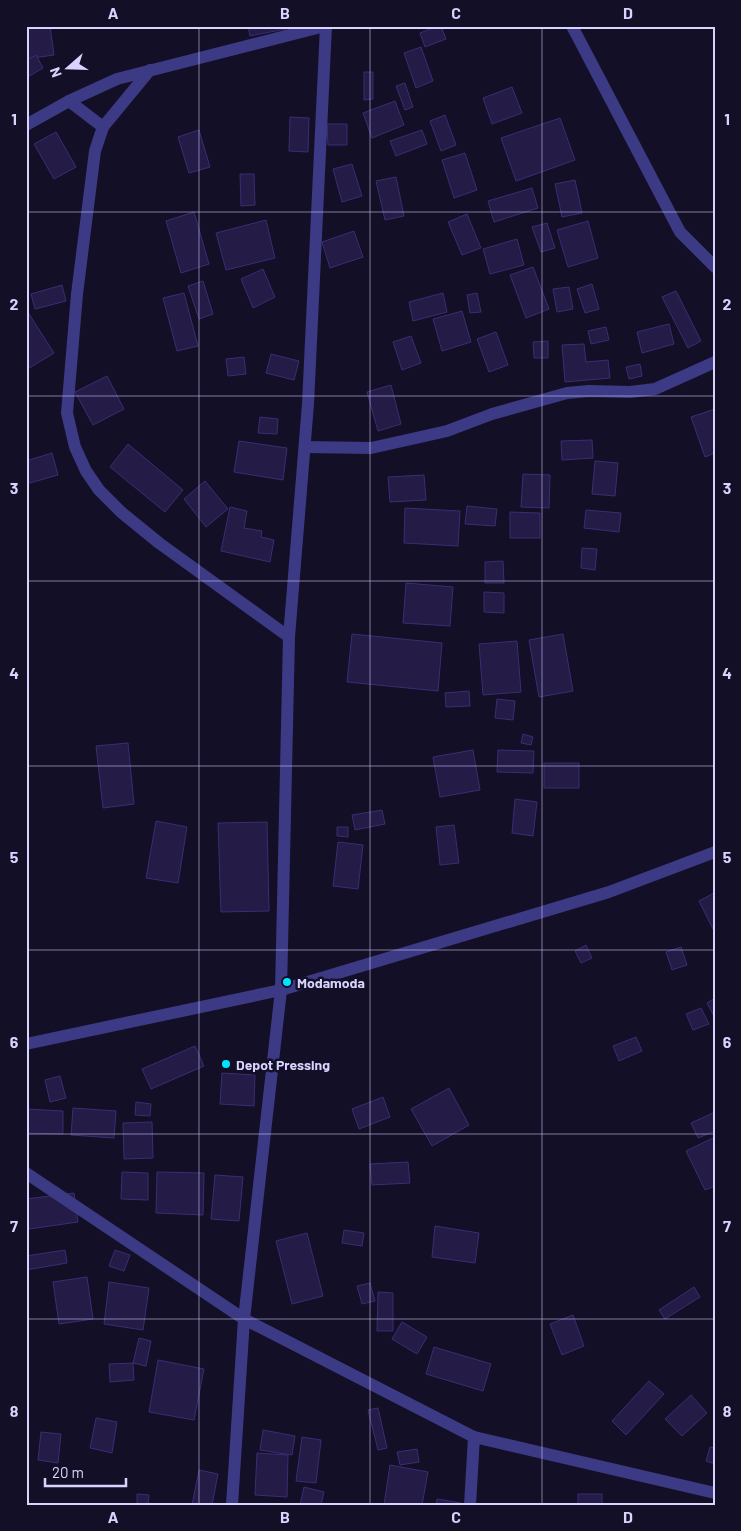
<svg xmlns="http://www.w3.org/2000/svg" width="741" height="1531" font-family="Barlow,sans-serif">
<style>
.building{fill:#241b47;stroke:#3b2d73}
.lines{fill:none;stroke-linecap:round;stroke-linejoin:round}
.minor{stroke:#3d3a85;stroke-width:12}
.grid{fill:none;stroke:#d9d4ff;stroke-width:1;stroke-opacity:0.55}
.poi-dot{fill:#00e5ff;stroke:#130f26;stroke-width:2}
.labels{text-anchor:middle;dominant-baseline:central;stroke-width:5;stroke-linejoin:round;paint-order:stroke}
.poi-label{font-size:14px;font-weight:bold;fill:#d9d4ff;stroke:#130f26;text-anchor:start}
.neatline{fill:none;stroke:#d9d4ff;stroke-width:2}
.grid-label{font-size:16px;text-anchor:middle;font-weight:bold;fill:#d9d4ff}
</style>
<rect width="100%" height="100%" fill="#130f26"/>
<g class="building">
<polygon points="26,26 50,26 54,55 26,59"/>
<polygon points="248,26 301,26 250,36"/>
<polygon points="438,26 441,26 446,39 425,47 420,33"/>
<polygon points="421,47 433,81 416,88 404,53"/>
<polygon points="36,55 43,68 26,78 26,61"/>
<polygon points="364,72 373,72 373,99 364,100"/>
<polygon points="405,83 413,107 405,110 396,86"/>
<polygon points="512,87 522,113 492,124 483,98"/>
<polygon points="395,101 404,125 372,138 363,113"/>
<polygon points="445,115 456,145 441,151 430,121"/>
<polygon points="290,117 309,118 308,152 289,151"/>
<polygon points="560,118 575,160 516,181 501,138"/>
<polygon points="327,124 347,124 347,145 328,145"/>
<polygon points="199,130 210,167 189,173 178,137"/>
<polygon points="422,130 427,144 396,156 390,141"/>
<polygon points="56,132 76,167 54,179 34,144"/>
<polygon points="465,153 477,190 454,198 442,160"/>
<polygon points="352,164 362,196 342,202 333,169"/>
<polygon points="240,174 254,174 255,205 241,206"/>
<polygon points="396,177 404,216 385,220 376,181"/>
<polygon points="575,180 582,213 562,217 555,184"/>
<polygon points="532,188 538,208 494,222 488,201"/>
<polygon points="194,212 209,264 181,273 166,221"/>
<polygon points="467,214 481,248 462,255 448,222"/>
<polygon points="266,220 275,258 226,270 216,233"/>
<polygon points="588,221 598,258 568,267 557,230"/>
<polygon points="547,223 555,248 541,252 532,227"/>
<polygon points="354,231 363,257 330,268 322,242"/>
<polygon points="517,239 524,265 490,274 483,249"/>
<polygon points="533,267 549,309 526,318 510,275"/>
<polygon points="263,269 275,297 253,308 241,279"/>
<polygon points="203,281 213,314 199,319 188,286"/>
<polygon points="592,284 599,309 585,313 577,289"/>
<polygon points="62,285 66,301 35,309 31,294"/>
<polygon points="569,287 573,309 557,312 553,289"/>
<polygon points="676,291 701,341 688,348 662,297"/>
<polygon points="184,293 198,346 177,351 163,298"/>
<polygon points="443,293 447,312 413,321 409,302"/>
<polygon points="477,293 481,312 470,313 467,295"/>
<polygon points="462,311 471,342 442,351 433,319"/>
<polygon points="29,314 54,353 26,370 26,316"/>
<polygon points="669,324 674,344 642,353 637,332"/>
<polygon points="606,327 609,340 591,344 588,331"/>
<polygon points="496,332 508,365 489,372 477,339"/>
<polygon points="411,336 421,363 402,370 393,342"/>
<polygon points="548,341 548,358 534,358 533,342"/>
<polygon points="584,344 586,362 608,360 610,378 565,382 562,345"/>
<polygon points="271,354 299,361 294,380 266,373"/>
<polygon points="244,357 246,374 228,376 226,359"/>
<polygon points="640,364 642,376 629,379 626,367"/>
<polygon points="107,376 124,409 93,425 75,392"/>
<polygon points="391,385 401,424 378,431 367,392"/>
<polygon points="715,409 715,453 705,457 691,417"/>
<polygon points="260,417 278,419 277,434 258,433"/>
<polygon points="592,440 593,458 562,460 561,441"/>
<polygon points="239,441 287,448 283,480 234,472"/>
<polygon points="128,444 183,490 165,512 110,467"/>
<polygon points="52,453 58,475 26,484 26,461"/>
<polygon points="595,461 618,463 615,496 592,494"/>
<polygon points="523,474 550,475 549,508 521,507"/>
<polygon points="424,475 426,500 390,502 388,477"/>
<polygon points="205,481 228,509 206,527 184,499"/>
<polygon points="467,506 497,509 495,526 465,524"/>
<polygon points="230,507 247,511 244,528 262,531 261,537 274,540 270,562 221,551"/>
<polygon points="405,508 460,511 458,546 404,543"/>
<polygon points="586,510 621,513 619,532 584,528"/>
<polygon points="510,512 540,513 540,538 510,538"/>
<polygon points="582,548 597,549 595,570 581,568"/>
<polygon points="503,561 504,583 485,583 485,562"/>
<polygon points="406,583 453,587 450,626 403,623"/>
<polygon points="484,592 504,593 504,613 484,612"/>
<polygon points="352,634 442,643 438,691 347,682"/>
<polygon points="563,634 573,691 539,697 529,640"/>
<polygon points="517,641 521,692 483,695 479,644"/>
<polygon points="469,691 470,706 446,707 445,693"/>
<polygon points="497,699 515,701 513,720 495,718"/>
<polygon points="523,734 533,737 531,745 521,743"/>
<polygon points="128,743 134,804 103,808 96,746"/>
<polygon points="473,750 480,790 440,797 433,757"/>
<polygon points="498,750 534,751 533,773 497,772"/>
<rect x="544" y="763" width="35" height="25"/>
<polygon points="515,799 537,802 533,836 512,833"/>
<polygon points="382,810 385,824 355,830 352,815"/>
<polygon points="156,821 187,827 178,883 146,878"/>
<polygon points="267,822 269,911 221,912 218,823"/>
<polygon points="454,825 459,863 440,865 436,827"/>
<polygon points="337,827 348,827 348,837 337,836"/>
<polygon points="338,842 363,845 358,889 333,886"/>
<polygon points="714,893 715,895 715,933 699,901"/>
<polygon points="586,945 592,958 581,963 575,951"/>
<polygon points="681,947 687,965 672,970 666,952"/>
<polygon points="715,998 715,1018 707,1003"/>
<polygon points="701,1008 709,1024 693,1030 686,1014"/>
<polygon points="636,1037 642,1051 619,1061 613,1046"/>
<polygon points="195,1046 204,1066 151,1089 142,1069"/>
<polygon points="222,1073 255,1075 254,1106 220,1104"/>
<polygon points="60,1076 66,1098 50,1102 45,1080"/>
<polygon points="449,1088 469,1125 432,1146 411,1109"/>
<polygon points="383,1097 390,1117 359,1129 352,1109"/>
<polygon points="136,1102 151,1104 150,1116 135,1115"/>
<polygon points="73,1108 116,1111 114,1138 71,1135"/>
<polygon points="26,1109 63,1111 63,1134 26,1133"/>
<polygon points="715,1112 715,1131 698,1138 691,1123"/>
<polygon points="152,1122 153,1158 124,1159 123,1123"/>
<polygon points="715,1137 715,1186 705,1190 686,1151"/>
<polygon points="408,1162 410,1183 372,1185 370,1164"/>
<polygon points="122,1172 148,1173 148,1200 121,1199"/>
<polygon points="157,1172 204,1173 203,1215 156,1213"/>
<polygon points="215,1175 243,1177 239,1221 211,1219"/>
<polygon points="74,1193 78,1222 29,1229 26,1199"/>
<polygon points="435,1226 479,1233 475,1263 432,1257"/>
<polygon points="344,1230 364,1233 362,1246 342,1243"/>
<polygon points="307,1233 323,1296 292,1304 276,1241"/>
<polygon points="65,1250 67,1263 26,1270 26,1256"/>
<polygon points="115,1250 130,1255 124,1271 109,1266"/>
<polygon points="87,1277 93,1319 59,1324 53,1282"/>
<polygon points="109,1282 149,1288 143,1330 104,1324"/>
<polygon points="370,1283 375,1301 362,1304 357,1286"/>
<polygon points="694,1287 700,1297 665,1319 659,1310"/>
<polygon points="378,1292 393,1293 393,1331 377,1331"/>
<polygon points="573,1315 584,1346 562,1355 550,1324"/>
<polygon points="402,1322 427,1337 417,1354 392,1339"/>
<polygon points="139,1338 151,1341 146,1366 133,1363"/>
<polygon points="434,1347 491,1364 483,1391 426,1374"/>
<polygon points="158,1360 204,1369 194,1420 149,1412"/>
<polygon points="133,1363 134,1380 110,1382 109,1364"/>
<polygon points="649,1381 664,1394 626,1435 612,1421"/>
<polygon points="691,1395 707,1413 682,1436 665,1419"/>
<polygon points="378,1408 387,1448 378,1450 368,1410"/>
<polygon points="96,1418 117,1422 112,1453 90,1448"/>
<polygon points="263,1430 295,1436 292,1455 260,1450"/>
<polygon points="41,1432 61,1434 58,1463 38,1460"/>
<polygon points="302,1437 321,1440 316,1483 296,1481"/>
<polygon points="710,1447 715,1448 715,1464 706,1461"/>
<polygon points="417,1449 419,1462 400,1465 397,1452"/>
<polygon points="257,1453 288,1455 287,1497 255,1495"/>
<polygon points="390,1465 428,1472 422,1505 384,1505"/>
<polygon points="199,1470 218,1474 212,1505 192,1505"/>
<polygon points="304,1487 324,1492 321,1505 300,1505"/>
<polygon points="137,1494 149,1495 148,1505 137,1505"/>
<rect x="578" y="1494" width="24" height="11"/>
<polygon points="437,1499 461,1503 461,1505 436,1505"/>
</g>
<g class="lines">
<g class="minor">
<polyline points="572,26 680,232 715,267"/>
<polyline points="150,70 103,127 95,151 77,294 67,413 75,447 86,471 99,490 121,512 159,543 289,637"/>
<polyline points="69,101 103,127"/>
<polyline points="26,125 69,101 117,79 325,26"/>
<polyline points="305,447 371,448 407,440 447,431 492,414 567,393 589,391 630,392 655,389 715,362"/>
<polyline points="26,1044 281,990 609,892 715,852"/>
<polyline points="26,1173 244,1319 474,1437 715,1493"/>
<polyline points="232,1505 244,1319 281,990 289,637 308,404 326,26"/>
<polyline points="470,1505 474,1437"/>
</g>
</g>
<path class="grid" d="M199,26V1505M370,26V1505M542,26V1505M26,212H715M26,396H715M26,581H715M26,766H715M26,950H715M26,1134H715M26,1319H715"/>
<g class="poi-dot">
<circle cx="287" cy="982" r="5"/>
<circle cx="226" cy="1064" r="5"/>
</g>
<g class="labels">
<g class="poi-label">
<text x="297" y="982">Modamoda</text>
<text x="236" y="1064">Depot Pressing</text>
</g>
</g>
<rect width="741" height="1531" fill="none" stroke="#130f26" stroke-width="55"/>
<g transform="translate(68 68) rotate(250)" stroke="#130f26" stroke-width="4" paint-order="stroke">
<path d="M0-4L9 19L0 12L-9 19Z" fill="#d9d4ff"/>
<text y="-8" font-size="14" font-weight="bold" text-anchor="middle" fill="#d9d4ff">N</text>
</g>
<path d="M45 1478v8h81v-8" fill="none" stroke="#d9d4ff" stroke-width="2.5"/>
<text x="52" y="1478" font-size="15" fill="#d9d4ff" stroke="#130f26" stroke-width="4" paint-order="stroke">20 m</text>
<rect x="28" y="28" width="686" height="1476" class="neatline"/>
<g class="grid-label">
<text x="113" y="19">A</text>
<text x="285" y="19">B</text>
<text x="456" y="19">C</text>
<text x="628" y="19">D</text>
<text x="14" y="125">1</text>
<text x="727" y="125">1</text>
<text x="14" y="310">2</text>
<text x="727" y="310">2</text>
<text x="14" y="494">3</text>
<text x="727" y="494">3</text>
<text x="14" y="679">4</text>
<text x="727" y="679">4</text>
<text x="14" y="863">5</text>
<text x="727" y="863">5</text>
<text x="14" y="1048">6</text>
<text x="727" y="1048">6</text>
<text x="14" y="1232">7</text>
<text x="727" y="1232">7</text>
<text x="14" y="1417">8</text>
<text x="727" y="1417">8</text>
<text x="113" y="1523">A</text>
<text x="285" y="1523">B</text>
<text x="456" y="1523">C</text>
<text x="628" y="1523">D</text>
</g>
</svg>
